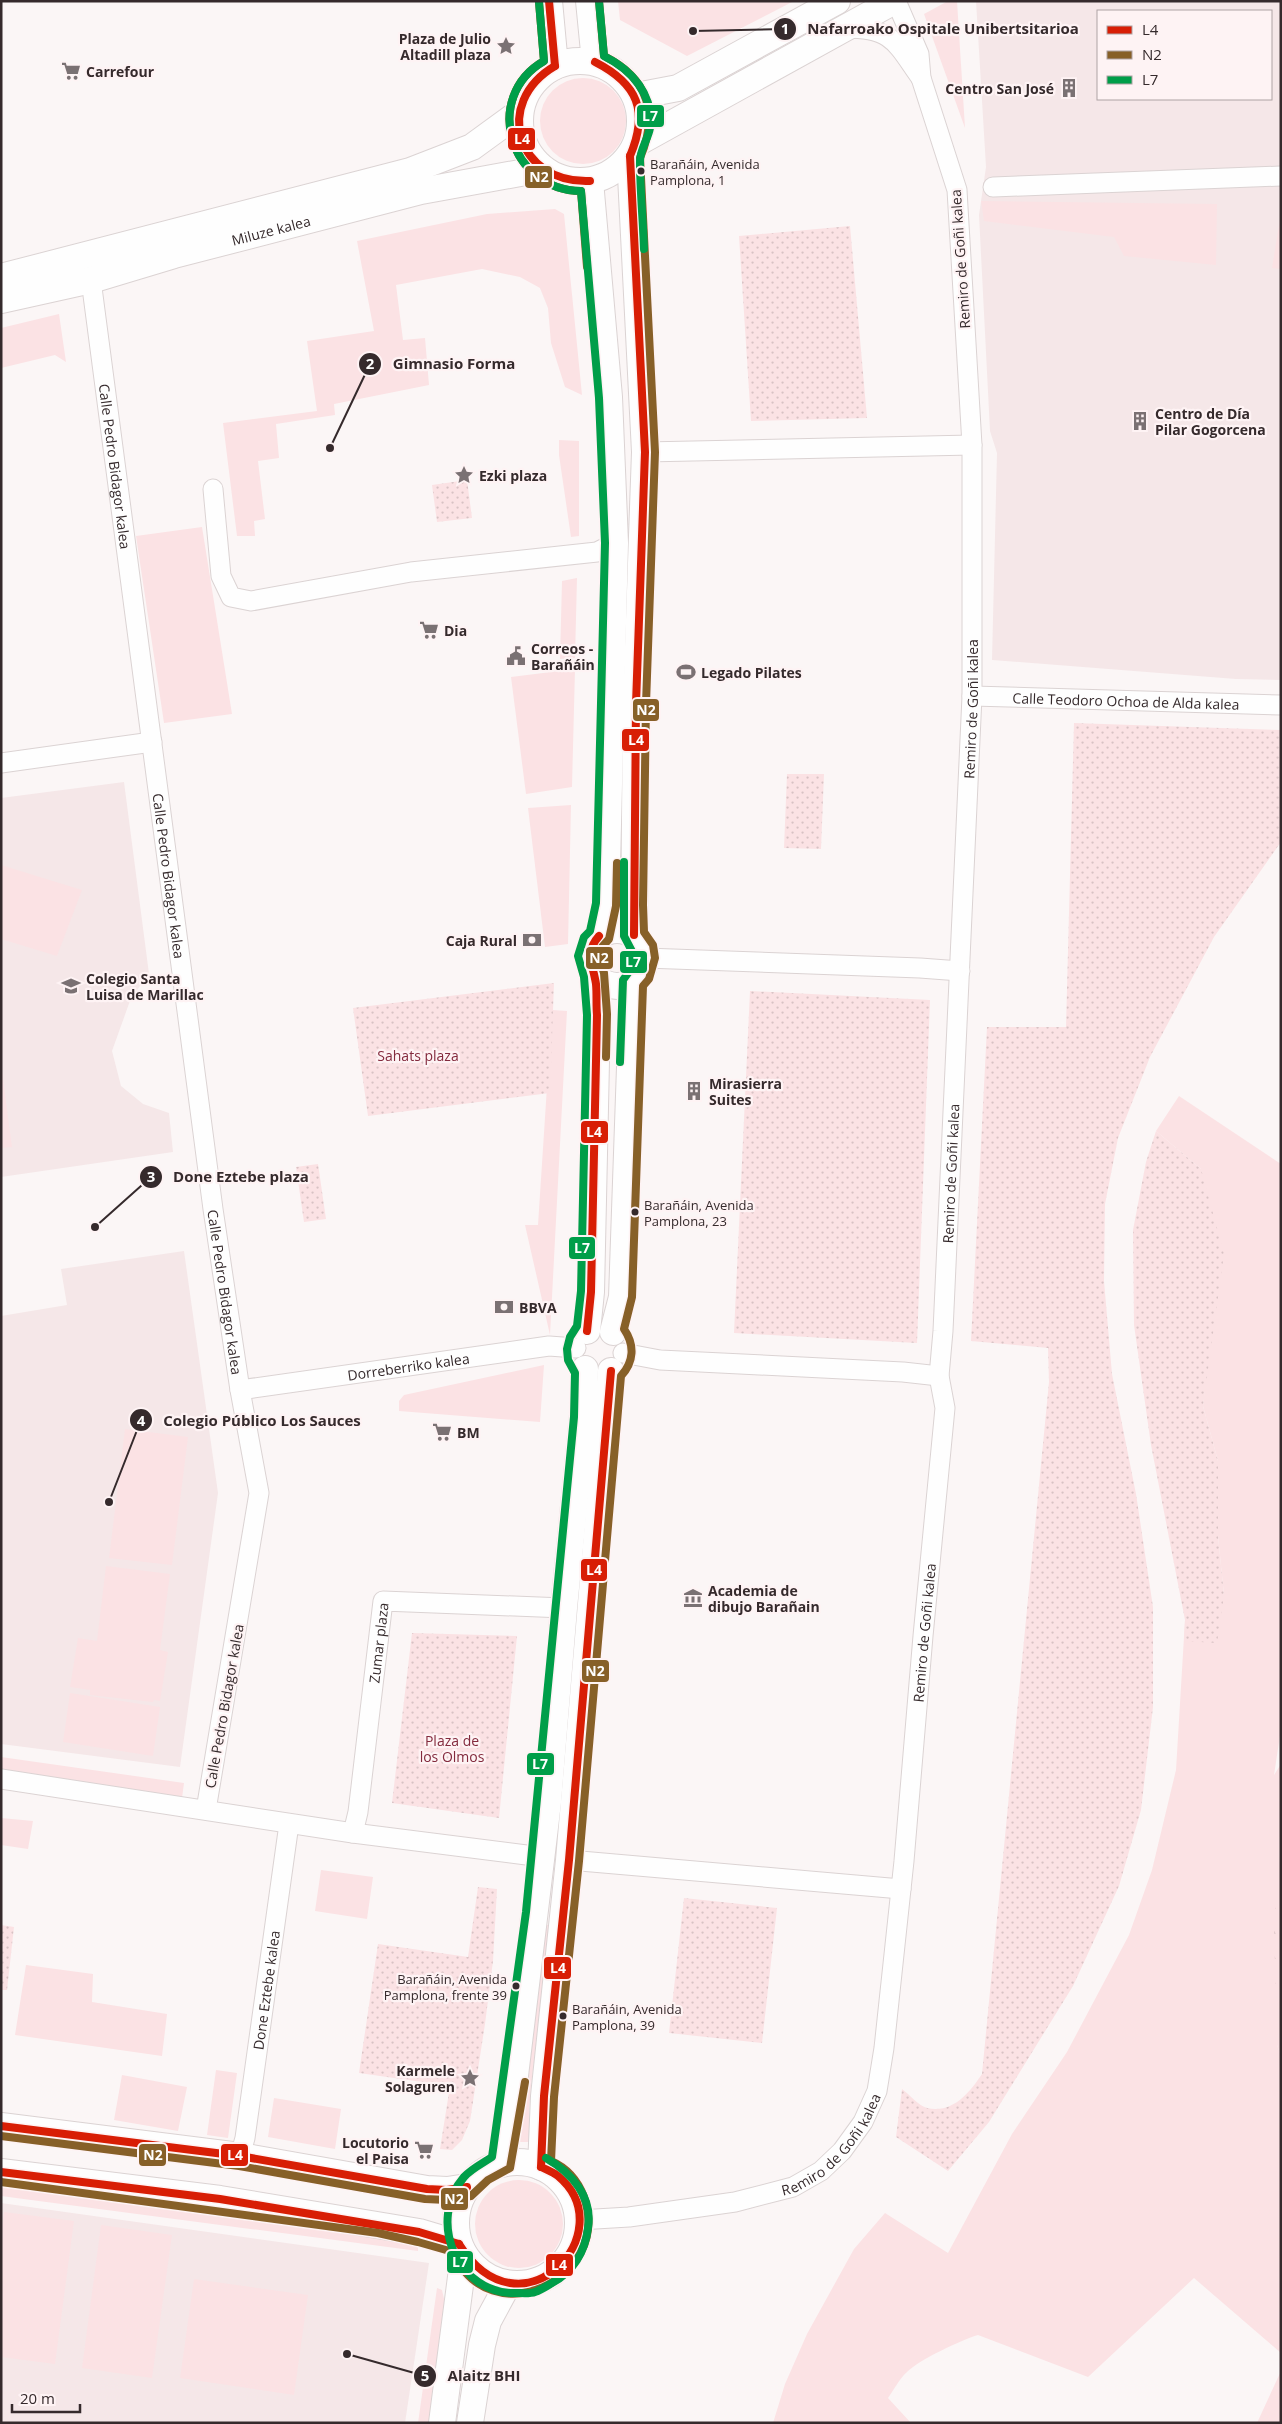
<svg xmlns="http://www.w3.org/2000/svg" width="1282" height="2424" font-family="'Open Sans',sans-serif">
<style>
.built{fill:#f5e7e8;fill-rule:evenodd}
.green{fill:#fbe2e4}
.forest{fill:url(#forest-firs)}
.park{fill:url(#park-dots)}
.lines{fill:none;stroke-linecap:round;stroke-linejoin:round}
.street-casing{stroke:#dbd3d3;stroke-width:21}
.secondary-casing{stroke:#dbd3d3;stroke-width:28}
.street{stroke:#fefefe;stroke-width:19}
.secondary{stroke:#fefefe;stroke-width:26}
.bus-1-casing{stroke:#fef3f4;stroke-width:11}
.bus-2-casing{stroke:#fef3f4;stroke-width:11}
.bus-3-casing{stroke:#fef3f4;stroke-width:11}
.bus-1{stroke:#d81e05;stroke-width:8}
.bus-2{stroke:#876028;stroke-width:8}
.bus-3{stroke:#009e49;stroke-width:8}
.bus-dot{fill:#352a2c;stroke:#fef3f4;stroke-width:2}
.labels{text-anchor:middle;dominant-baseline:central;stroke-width:4.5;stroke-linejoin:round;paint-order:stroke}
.bus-label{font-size:13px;fill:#352a2c;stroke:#fef3f4;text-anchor:start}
.poi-label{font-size:14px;font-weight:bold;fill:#352a2c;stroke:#fef3f4;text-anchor:start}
.street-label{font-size:14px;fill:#352a2c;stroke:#fef3f4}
.park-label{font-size:14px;fill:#832a3d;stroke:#fef3f4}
.leader{fill:none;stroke:#352a2c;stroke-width:2}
.callout-dot{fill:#352a2c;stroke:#fef3f4;stroke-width:2}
.mark-label{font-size:15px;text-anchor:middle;font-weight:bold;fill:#fff}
.callout-label{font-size:15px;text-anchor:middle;font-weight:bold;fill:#352a2c;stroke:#fef3f4;stroke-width:4.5;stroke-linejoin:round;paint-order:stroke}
.line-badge{stroke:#fef3f4;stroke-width:2}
.badge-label{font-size:14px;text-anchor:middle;font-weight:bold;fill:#fff}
</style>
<defs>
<pattern id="forest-firs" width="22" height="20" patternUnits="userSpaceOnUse" patternTransform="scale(1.25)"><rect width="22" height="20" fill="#fbe2e4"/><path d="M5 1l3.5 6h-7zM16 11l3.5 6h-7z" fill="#d8c2c4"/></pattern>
<pattern id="park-dots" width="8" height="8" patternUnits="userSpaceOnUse" patternTransform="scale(1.25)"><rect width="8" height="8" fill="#fbe2e4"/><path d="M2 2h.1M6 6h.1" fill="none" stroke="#d8c2c4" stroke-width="1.8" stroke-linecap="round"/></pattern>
</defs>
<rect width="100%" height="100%" fill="#fbf6f6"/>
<g class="built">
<path d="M976,1H1281V680L1236,679L992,660L997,453L990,431L979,215L986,167ZM1098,11H1271V99H1098Z"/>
<polygon points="124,782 149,974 131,998 112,1051 121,1086 143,1104 169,1113 173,1152 1,1177 1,798"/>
<polygon points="184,1251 218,1493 180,1767 1,1744 1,1316 67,1305 61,1269"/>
<polygon points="1,2203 429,2263 405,2423 1,2423"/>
</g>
<g class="green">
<polygon points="618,1 794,1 687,56 620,20"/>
<polygon points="948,1 957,1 965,128 924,14"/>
<circle cx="583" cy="121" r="43"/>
<polygon points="981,201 1217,204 1216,265 1124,256 1114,237 984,221"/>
<polygon points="555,209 564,214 582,395 565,387 551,343 548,308 540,288 520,277 482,269 396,285 403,340 425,338 429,385 334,404 335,415 276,424 279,458 258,461 265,519 254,521 255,536 237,536 223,423 317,411 307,341 374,331 357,241 487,214"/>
<polygon points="1281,213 1281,269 1272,268"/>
<polygon points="59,314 66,362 55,355 1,368 1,328"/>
<polygon points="559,440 579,441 579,536 571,537 559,455"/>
<polygon points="202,527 232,714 164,723 136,536"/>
<polygon points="577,578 575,658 560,659 562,581"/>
<polygon points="575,669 572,787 526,794 511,677"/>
<polygon points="571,805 568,944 545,947 528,808"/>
<polygon points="1,865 82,890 57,956 1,939"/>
<polygon points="552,1010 567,1011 550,1335 525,1225 538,1225"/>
<polygon points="1,1064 12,1147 1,1148"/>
<path d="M1179,1096L1281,1164V1729L1274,1775L1281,1764L1277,2045L1281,2056V2353L1194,2278L1088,2377L978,2335C961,2340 919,2360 907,2372C899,2379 894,2390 888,2398L911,2423H773L785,2384L807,2334L854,2249L885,2213L948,2253L1012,2134L1067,2052L1129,1935L1152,1870L1176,1770L1185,1620L1224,1595L1218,1536V1461L1203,1406L1208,1357L1201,1169L1156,1131Z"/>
<polygon points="544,1365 540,1422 399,1411 399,1401 404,1395"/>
<polygon points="125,1429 188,1437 172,1565 109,1558"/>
<polygon points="106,1566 170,1574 160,1650 168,1652 160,1701 154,1700 153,1702 90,1695 90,1690 70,1687 78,1638 97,1641"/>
<polygon points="70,1693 160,1707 153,1756 63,1742"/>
<polygon points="1,1757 184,1783 182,1798 1,1773"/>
<polygon points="1,1818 33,1821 28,1849 1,1845"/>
<polygon points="321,1870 373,1877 367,1919 315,1911"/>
<polygon points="544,1925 551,1925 531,2086 529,2112 531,2142 516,2142 522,2119"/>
<polygon points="26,1965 93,1974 92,2002 167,2014 162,2056 15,2035"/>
<polygon points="216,2070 237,2073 228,2138 207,2135"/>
<polygon points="122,2075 187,2087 178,2131 114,2120"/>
<polygon points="274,2098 341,2109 335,2149 268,2137"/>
<circle cx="519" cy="2224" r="44"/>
<polygon points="1,2181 418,2242 418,2251 1,2196"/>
<polygon points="4,2212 74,2221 55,2364 1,2357 1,2233"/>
<polygon points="101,2225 172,2235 152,2378 82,2368"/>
<polygon points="194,2279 308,2295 294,2395 180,2378"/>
<polygon points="437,2288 442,2290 454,2343 442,2423 418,2423"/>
<polygon points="1281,2371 1281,2423 1257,2423"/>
</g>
<polygon class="forest" points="1281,1837 1281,2056 1277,2045 1274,1926"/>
<g class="park">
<polygon points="850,226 867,418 751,421 739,236"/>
<polygon points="467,480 472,518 437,522 432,485"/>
<path d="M1074,723L1281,730V842L1214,937L1150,1057L1118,1138L1105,1204L1104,1281L1112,1374L1136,1494L1153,1607V1707L1141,1810L1119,1886L1073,1986L989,2122L948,2171L896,2137L902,2089C909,2094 919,2106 927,2108C953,2114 970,2092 982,2074L1049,1382L1048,1348L971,1341L987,1027H1066Z"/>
<polygon points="787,774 824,774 821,849 784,848"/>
<polygon points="554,983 550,1093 368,1116 353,1008"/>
<polygon points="750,991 930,1000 917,1343 734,1333"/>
<polygon points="1156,1131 1201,1169 1224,1254 1203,1406 1218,1461 1218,1536 1224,1595 1217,1643 1184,1641 1185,1620 1151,1445 1134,1325 1133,1230 1146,1162"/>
<polygon points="318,1164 326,1219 304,1222 296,1167"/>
<polygon points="412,1633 517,1636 499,1818 392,1803"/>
<polygon points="478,1887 497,1889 493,1961 485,2024 470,2121 462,2140 452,2150 440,2149 450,2086 359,2073 378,1944 468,1957"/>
<polygon points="684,1898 777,1908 762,2043 669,2033"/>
<polygon points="1,1925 14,1927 7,1990 1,1990"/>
</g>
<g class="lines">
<g class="street-casing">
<g id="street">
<path d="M846,28C893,28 896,43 921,78"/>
<polyline points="993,187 1281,176"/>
<path id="s1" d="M91,280L213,1209L240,1390L259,1493L206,1810"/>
<polyline points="645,452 972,445"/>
<polyline points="213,489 221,576 231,597 251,601 411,572 597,552 615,543"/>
<path id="s2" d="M972,696L1281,705"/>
<polyline points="1,763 152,742"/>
<polyline points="645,958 920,968 960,971"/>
<polyline points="623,1353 660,1360 903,1372 939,1376"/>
<path id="s3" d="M240,1390L549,1346L576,1348"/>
<polyline points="1,1779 353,1833 542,1857"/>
<path id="s4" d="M353,1833L358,1812L383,1601L564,1608"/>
<polyline points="569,1860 901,1889"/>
<path id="s5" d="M240,2156L245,2138L289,1824"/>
<path id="s6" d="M579,2220L629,2217L735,2202L793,2187L821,2171L842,2151L863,2122L877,2091L884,2048L904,1861L923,1636L945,1408L939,1376L943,1331L972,696V445L957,190L921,78L919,54L896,1"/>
</g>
</g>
<g class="secondary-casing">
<g id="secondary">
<polyline points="549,1 555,66"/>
<polyline points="589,1 595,62"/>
<circle cx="580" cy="121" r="60"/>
<polyline points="636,96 678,88 837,1"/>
<polyline points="637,143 894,1"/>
<polyline points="630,156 645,452 636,704 634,935"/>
<polyline points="590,181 609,397 615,543 606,904 599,936"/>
<polyline points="1,277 410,171 472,147 520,112"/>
<path id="s7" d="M1,300L91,280L174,255L421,191L542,169"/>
<circle cx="617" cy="958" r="28"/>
<polyline points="587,1331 591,1292 597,1015 594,975"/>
<polyline points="613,1332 622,1297 633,981"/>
<polyline points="1,2126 240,2156 427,2189 447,2190 467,2187"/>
<circle cx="517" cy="2223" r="61"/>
<polyline points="501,2163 513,2092 548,1802 564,1608 584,1405 585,1369"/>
<polyline points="541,2167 544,2096 569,1860 611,1371"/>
<polyline points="1,2172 220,2199 419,2232 459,2244"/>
<polyline points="442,2423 464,2254"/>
<polyline points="470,2423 482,2345 488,2321 508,2284"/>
</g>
</g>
<use href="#street" class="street"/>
<use href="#secondary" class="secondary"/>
<g class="bus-1-casing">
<g id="bus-1">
<polyline points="549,1 555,66"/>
<path d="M595,62C638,84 649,111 630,156"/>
<path d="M555,66C492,103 517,184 590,181"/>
<polyline points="630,156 645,452 636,704 634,935"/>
<path d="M587,1331L591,1292L597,1015C596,1005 597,994 596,984C593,964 584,953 599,936"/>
<polyline points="1,2126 240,2156 427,2189 447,2190 467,2187"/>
<polyline points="541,2167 544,2096 569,1860 611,1371"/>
<polyline points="1,2172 220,2199 419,2232 459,2244"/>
<path d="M459,2244C521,2343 625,2232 558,2176C553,2172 547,2170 541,2167"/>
</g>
</g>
<g class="bus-2-casing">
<g id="bus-2">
<path d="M539,2L544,61C482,97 509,190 581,191L587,267"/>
<polyline points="606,1057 607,1014 604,973 599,957 602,947 609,939 616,906 617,863"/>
<polyline points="1,2136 239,2166 425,2199 447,2200 471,2196 488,2180 510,2168 525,2082"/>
<path d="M1,2182L378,2233L418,2242L453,2252C489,2336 613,2280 584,2197C578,2181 567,2168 551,2161L554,2097L579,1861L621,1376C634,1362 635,1345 624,1329L632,1297L643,986L649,979L655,958L653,945L644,932L643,905L646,704L655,452L640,158C659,113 648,78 604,56L599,1"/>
</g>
</g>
<g class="bus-3-casing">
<g id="bus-3">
<path d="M599,1L604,56C632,70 654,95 650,128C648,139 640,150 640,161C640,190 643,219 644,249"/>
<path d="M539,2L544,61C482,97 509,190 581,191L599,398L605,543L596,903L590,931L584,937L578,956L584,977L587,1015L581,1291L577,1326L570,1337L567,1349L568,1360L575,1373L574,1417L526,1912L492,2157C483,2163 471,2169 464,2177C426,2221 458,2295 516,2293C522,2293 530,2294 535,2292C541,2290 547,2286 552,2283C573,2272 585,2252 588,2228C593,2197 572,2173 546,2158"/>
<polyline points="620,1062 623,980 631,969 635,957 624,936 624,862"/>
</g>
</g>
<use href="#bus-1" class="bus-1"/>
<use href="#bus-2" class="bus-2"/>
<use href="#bus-3" class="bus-3"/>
</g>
<defs>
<g id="sight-bare" transform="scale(1.5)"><path d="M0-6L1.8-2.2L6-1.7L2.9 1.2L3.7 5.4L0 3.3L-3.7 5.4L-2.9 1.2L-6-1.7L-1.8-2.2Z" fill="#7a7173" stroke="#fef3f4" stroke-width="2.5" paint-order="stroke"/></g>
<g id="supermarket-bare" transform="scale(1.5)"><path d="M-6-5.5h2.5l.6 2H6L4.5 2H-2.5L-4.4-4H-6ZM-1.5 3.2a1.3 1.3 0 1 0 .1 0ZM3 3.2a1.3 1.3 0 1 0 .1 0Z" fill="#7a7173" stroke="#fef3f4" stroke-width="2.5" paint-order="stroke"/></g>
<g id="building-bare" transform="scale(1.5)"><path d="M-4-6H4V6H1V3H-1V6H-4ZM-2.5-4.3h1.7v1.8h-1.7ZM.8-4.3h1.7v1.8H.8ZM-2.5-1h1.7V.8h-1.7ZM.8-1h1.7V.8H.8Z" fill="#7a7173" stroke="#fef3f4" stroke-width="2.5" paint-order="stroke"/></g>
<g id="civic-bare" transform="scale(1.5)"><path d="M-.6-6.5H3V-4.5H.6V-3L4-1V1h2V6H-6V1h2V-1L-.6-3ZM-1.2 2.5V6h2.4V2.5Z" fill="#7a7173" stroke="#fef3f4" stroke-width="2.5" paint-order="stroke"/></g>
<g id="stadium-bare" transform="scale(1.5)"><path d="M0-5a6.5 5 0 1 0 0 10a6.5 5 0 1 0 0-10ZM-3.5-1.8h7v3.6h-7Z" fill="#7a7173" stroke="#fef3f4" stroke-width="2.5" paint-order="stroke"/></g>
<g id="bank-bare" transform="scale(1.5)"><path d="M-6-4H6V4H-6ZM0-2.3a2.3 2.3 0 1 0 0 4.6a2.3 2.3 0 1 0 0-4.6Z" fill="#7a7173" stroke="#fef3f4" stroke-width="2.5" paint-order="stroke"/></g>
<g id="school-bare" transform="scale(1.5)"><path d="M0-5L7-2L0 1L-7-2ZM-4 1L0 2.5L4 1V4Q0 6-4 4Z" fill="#7a7173" stroke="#fef3f4" stroke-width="2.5" paint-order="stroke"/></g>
<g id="museum-bare" transform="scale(1.5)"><path d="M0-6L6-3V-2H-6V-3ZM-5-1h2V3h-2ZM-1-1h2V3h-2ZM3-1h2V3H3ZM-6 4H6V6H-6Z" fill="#7a7173" stroke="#fef3f4" stroke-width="2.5" paint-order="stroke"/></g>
</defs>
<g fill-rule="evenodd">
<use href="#sight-bare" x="506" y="46"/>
<use href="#supermarket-bare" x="71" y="71"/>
<use href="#building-bare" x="1069" y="88"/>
<use href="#building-bare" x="1140" y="421"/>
<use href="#sight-bare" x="464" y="475"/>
<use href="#supermarket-bare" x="429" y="630"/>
<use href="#civic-bare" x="516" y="656"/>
<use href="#stadium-bare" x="686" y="672"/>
<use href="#bank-bare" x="532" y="940"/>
<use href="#school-bare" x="71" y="986"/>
<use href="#building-bare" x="694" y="1091"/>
<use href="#bank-bare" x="504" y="1307"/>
<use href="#supermarket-bare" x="442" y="1432"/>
<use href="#museum-bare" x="693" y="1598"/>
<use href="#sight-bare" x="470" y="2078"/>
<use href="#supermarket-bare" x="424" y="2150"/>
</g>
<g class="bus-dot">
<circle cx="641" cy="171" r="4.5"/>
<circle cx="635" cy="1212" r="4.5"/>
<circle cx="516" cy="1986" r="4.5"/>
<circle cx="563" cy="2016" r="4.5"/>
</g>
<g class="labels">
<g class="bus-label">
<text x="650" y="164">Barañáin, Avenida<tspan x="650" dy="16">Pamplona, 1</tspan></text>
<text x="644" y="1205">Barañáin, Avenida<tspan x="644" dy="16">Pamplona, 23</tspan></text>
<text x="507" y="1979" text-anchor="end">Barañáin, Avenida<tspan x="507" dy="16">Pamplona, frente 39</tspan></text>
<text x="572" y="2009">Barañáin, Avenida<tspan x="572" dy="16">Pamplona, 39</tspan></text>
</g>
<g class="poi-label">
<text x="491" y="38" text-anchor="end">Plaza de Julio<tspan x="491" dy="16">Altadill plaza</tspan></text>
<text x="86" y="71">Carrefour</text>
<text x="1054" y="88" text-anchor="end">Centro San José</text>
<text x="1155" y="413">Centro de Día<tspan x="1155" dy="16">Pilar Gogorcena</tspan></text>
<text x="479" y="475">Ezki plaza</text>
<text x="444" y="630">Dia</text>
<text x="531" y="648">Correos -<tspan x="531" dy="16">Barañáin</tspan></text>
<text x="701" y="672">Legado Pilates</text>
<text x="517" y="940" text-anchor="end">Caja Rural</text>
<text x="86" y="978">Colegio Santa<tspan x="86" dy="16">Luisa de Marillac</tspan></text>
<text x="709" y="1083">Mirasierra<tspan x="709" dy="16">Suites</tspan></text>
<text x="519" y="1307">BBVA</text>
<text x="457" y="1432">BM</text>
<text x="708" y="1590">Academia de<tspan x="708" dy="16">dibujo Barañain</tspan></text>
<text x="455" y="2070" text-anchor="end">Karmele<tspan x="455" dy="16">Solaguren</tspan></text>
<text x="409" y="2142" text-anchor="end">Locutorio<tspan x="409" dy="16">el Paisa</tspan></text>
</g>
<g class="street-label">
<text stroke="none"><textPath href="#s7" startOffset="279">Miluze kalea</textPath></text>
<text transform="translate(960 259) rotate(-94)">Remiro de Goñi kalea</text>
<text stroke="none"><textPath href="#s1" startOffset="188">Calle Pedro Bidagor kalea</textPath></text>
<text stroke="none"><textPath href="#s2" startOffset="154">Calle Teodoro Ochoa de Alda kalea</textPath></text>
<text stroke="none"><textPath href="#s6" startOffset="1735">Remiro de Goñi kalea</textPath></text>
<text stroke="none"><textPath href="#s1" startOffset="601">Calle Pedro Bidagor kalea</textPath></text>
<text stroke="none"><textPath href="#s6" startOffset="1270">Remiro de Goñi kalea</textPath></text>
<text stroke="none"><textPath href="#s1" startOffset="1021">Calle Pedro Bidagor kalea</textPath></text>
<text stroke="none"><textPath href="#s3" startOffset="170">Dorreberriko kalea</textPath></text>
<text stroke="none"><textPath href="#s6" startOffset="809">Remiro de Goñi kalea</textPath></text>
<text stroke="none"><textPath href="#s4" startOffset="192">Zumar plaza</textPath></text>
<text transform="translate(224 1706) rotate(-80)">Calle Pedro Bidagor kalea</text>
<text stroke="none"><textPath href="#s5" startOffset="168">Done Eztebe kalea</textPath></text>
<text stroke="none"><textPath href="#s6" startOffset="275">Remiro de Goñi kalea</textPath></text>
</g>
<g class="park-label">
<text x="418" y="1055">Sahats plaza</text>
<text x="452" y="1740">Plaza de<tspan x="452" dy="16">los Olmos</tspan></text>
</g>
</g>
<path class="leader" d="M693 31L785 29M330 448L370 364M95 1227L151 1177M109 1502L141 1420M347 2354L425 2376"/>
<g class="callout-dot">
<circle cx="693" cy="31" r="5"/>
<circle cx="330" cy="448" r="5"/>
<circle cx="95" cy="1227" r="5"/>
<circle cx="109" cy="1502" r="5"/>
<circle cx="347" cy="2354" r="5"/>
<circle cx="785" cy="29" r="12"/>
<circle cx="370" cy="364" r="12"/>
<circle cx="151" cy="1177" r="12"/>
<circle cx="141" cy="1420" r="12"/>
<circle cx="425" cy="2376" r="12"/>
</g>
<g class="mark-label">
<text x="785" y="34">1</text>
<text x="370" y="369">2</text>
<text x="151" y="1182">3</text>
<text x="141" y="1426">4</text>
<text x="425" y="2381">5</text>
</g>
<g class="callout-label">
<text x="943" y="34">Nafarroako Ospitale Unibertsitarioa</text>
<text x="454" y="369">Gimnasio Forma</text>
<text x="241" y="1182">Done Eztebe plaza</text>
<text x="262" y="1426">Colegio Público Los Sauces</text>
<text x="484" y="2381">Alaitz BHI</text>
</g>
<g class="line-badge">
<rect x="636" y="104" width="29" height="24" rx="5" fill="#009e49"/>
<rect x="507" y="127" width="29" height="24" rx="5" fill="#d81e05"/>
<rect x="524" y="165" width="29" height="24" rx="5" fill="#876028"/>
<rect x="632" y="698" width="28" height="24" rx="5" fill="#876028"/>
<rect x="621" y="728" width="29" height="24" rx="5" fill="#d81e05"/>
<rect x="585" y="946" width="29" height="24" rx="5" fill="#876028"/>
<rect x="619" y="950" width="29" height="24" rx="5" fill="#009e49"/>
<rect x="580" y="1120" width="29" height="24" rx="5" fill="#d81e05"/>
<rect x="568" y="1236" width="28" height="24" rx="5" fill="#009e49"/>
<rect x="580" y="1558" width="28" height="24" rx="5" fill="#d81e05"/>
<rect x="581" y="1659" width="29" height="24" rx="5" fill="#876028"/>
<rect x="526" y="1752" width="29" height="24" rx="5" fill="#009e49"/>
<rect x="543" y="1956" width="29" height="24" rx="5" fill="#d81e05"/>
<rect x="138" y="2143" width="29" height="24" rx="5" fill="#876028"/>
<rect x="220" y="2143" width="29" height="24" rx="5" fill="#d81e05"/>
<rect x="440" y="2187" width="29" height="24" rx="5" fill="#876028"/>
<rect x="446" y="2250" width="28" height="24" rx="5" fill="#009e49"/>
<rect x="545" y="2253" width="29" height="24" rx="5" fill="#d81e05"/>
</g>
<g class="badge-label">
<text x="650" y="121">L7</text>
<text x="522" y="144">L4</text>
<text x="539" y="182">N2</text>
<text x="646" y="715">N2</text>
<text x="636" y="745">L4</text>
<text x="599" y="963">N2</text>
<text x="633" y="967">L7</text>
<text x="594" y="1137">L4</text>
<text x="582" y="1253">L7</text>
<text x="594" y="1575">L4</text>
<text x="595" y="1676">N2</text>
<text x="540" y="1769">L7</text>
<text x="558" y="1973">L4</text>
<text x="153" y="2160">N2</text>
<text x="235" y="2160">L4</text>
<text x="454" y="2204">N2</text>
<text x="460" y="2267">L7</text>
<text x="559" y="2270">L4</text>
</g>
<rect width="1282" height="2424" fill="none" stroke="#352a2c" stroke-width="5"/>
<rect x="1097" y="10" width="175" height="90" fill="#fef3f4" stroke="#aea3a4"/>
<rect x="1107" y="26" width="25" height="8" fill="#d81e05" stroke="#aea3a4"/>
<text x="1142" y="35" font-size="15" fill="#352a2c">L4</text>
<rect x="1107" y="51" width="25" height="8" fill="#876028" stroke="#aea3a4"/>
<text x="1142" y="60" font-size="15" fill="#352a2c">N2</text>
<rect x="1107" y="76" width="25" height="8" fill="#009e49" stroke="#aea3a4"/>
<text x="1142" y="85" font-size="15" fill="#352a2c">L7</text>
<path d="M12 2404v8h68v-8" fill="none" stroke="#352a2c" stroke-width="2.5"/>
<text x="20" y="2404" font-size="15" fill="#352a2c" stroke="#fef3f4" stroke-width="4" paint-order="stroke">20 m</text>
</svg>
